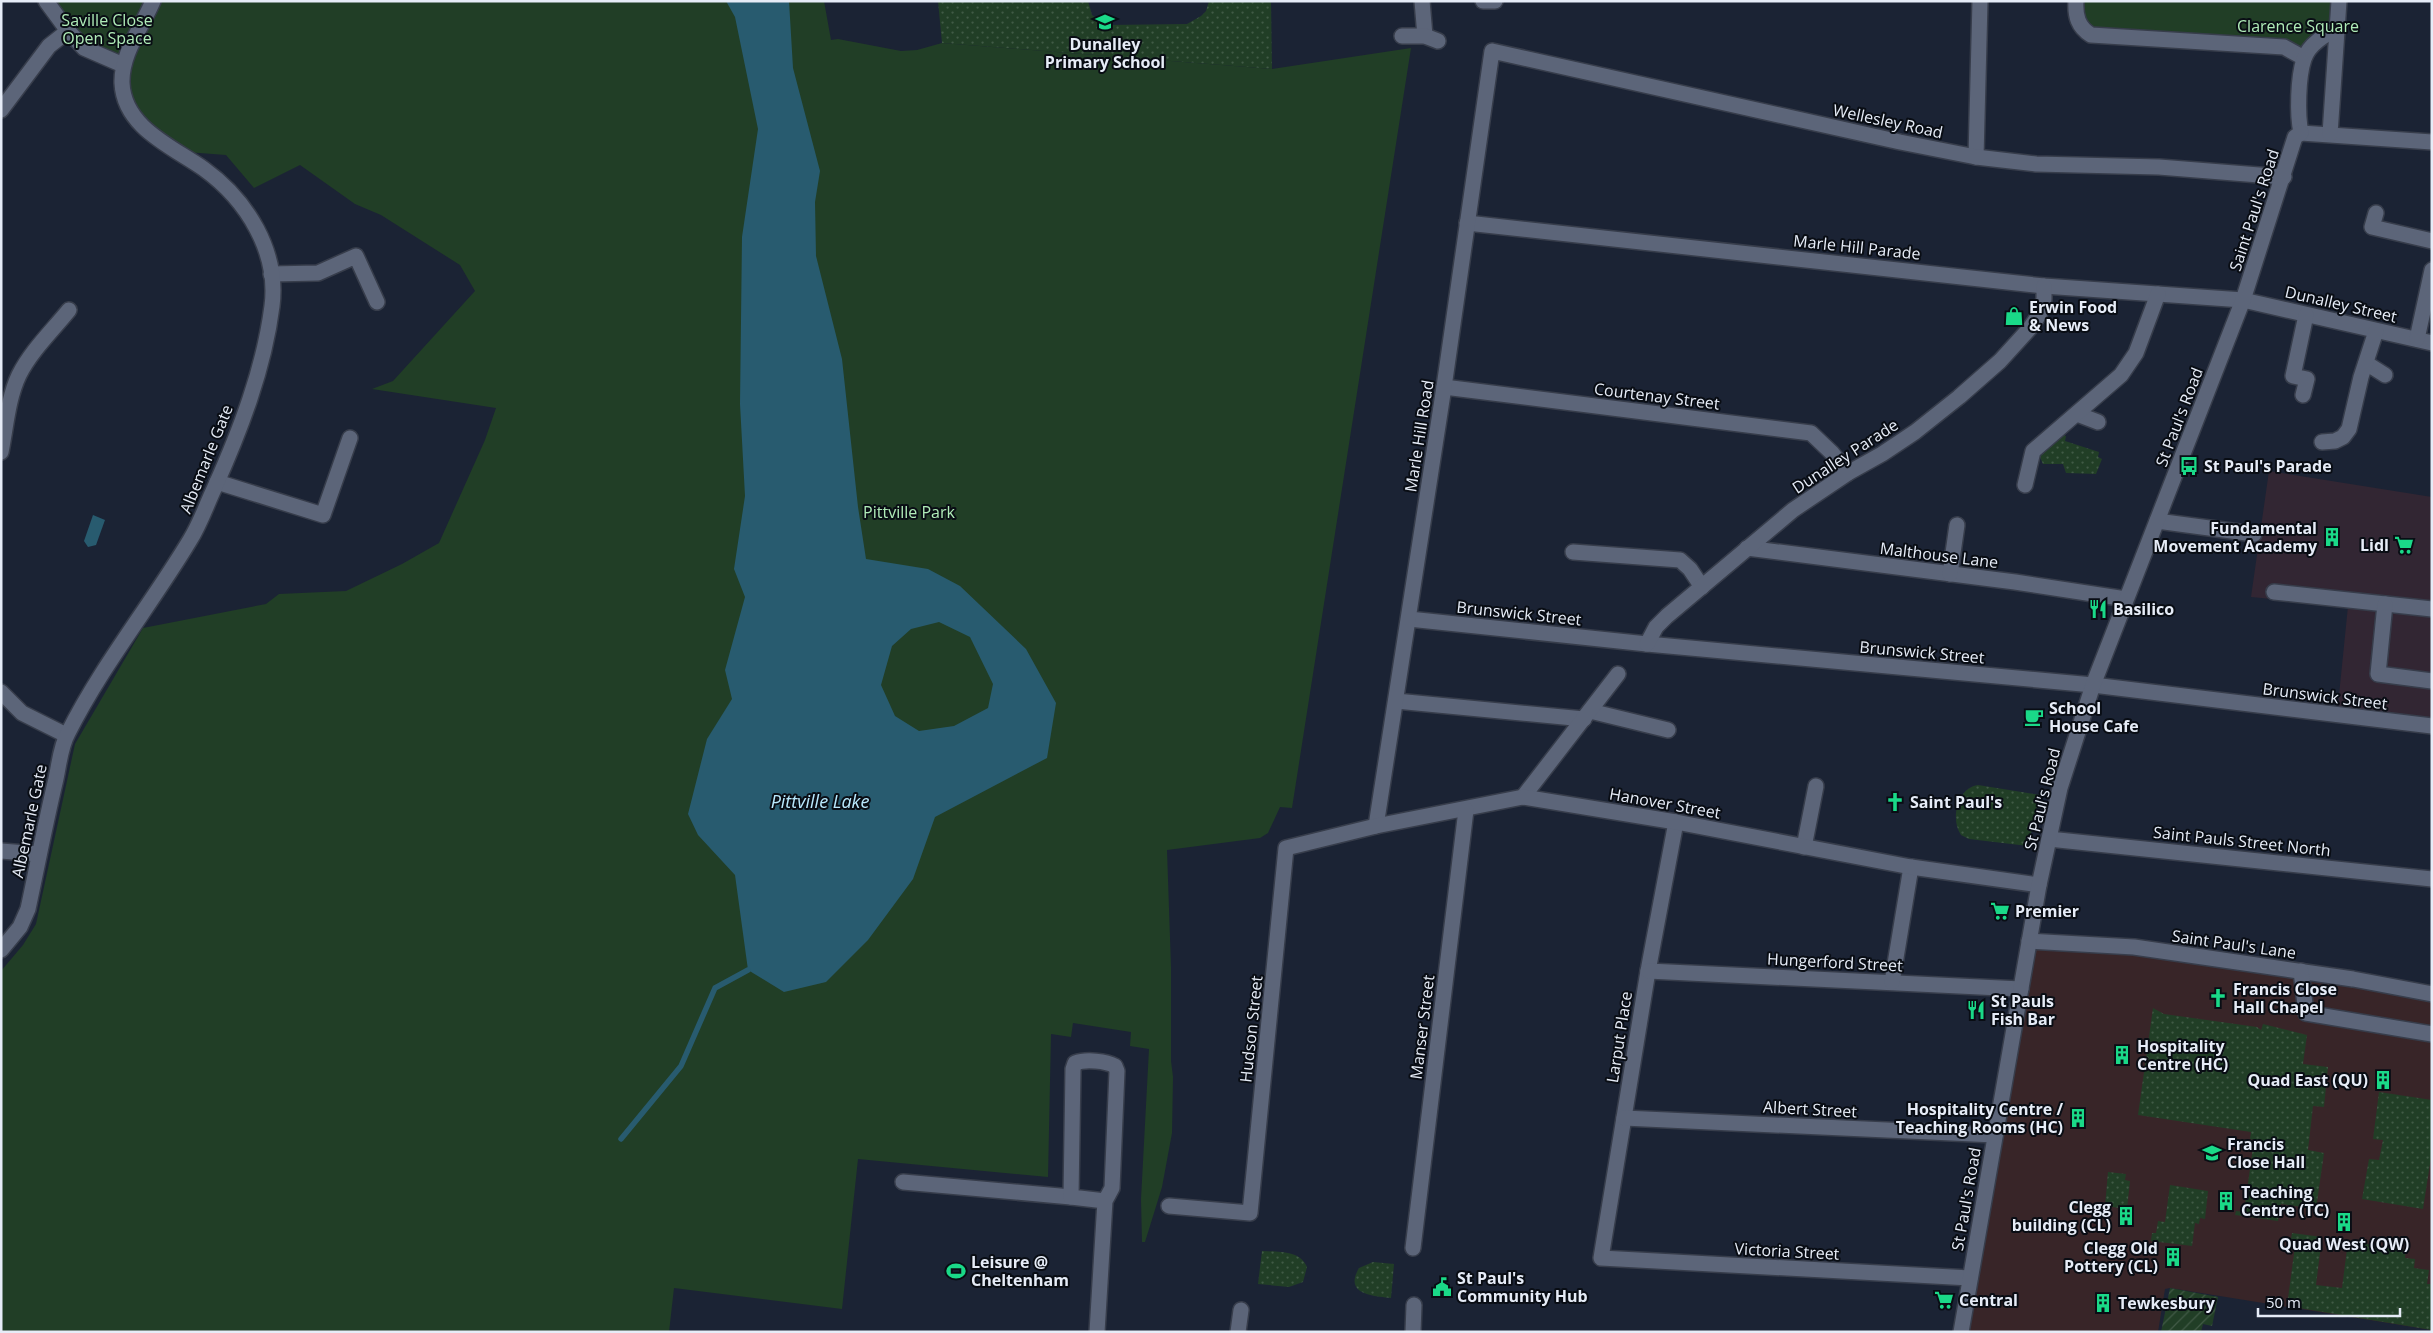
<svg xmlns="http://www.w3.org/2000/svg" width="2433" height="1333" font-family="'Open Sans',sans-serif">
<style>
.commercial{fill:#322633}
.education{fill:#382528}
.grass{fill:url(#grass-dots)}
.park{fill:#213e26}
.garden{fill:url(#garden-furrows)}
.water{fill:#285b6f;fill-rule:evenodd}
.lines{fill:none;stroke-linecap:round;stroke-linejoin:round}
.stream{stroke:#285b6f;stroke-width:5.5}
.minor-casing{stroke:#373d4b;stroke-width:18}
.minor{stroke:#5c6579;stroke-width:15}
.labels{text-anchor:middle;dominant-baseline:central;stroke-width:4;stroke-linejoin:round;paint-order:stroke}
.park-label{font-size:16px;fill:#b0ecb8;stroke:#090d14}
.poi-label{font-size:16px;font-weight:bold;fill:#e6ecf7;stroke:#090d14;text-anchor:start}
.street-label{font-size:16px;fill:#e6ecf7;stroke:#090d14}
.water-label{font-size:18px;font-style:italic;fill:#baeafe;stroke:#090d14}
</style>
<defs>
<pattern id="grass-dots" width="8" height="8" patternUnits="userSpaceOnUse" patternTransform="scale(1.25)"><rect width="8" height="8" fill="#213e26"/><path d="M2 2h.1M6 6h.1" fill="none" stroke="#415a46" stroke-width="1.8" stroke-linecap="round"/></pattern>
<pattern id="garden-furrows" width="10" height="10" patternUnits="userSpaceOnUse" patternTransform="scale(1.25)"><rect width="10" height="10" fill="#213e26"/><path d="M-1 1l2-2M0 10L10 0M9 11l2-2" fill="none" stroke="#415a46"/></pattern>
</defs>
<rect width="100%" height="100%" fill="#1b2334"/>
<polygon class="commercial" points="2269,471 2432,497 2432,723 2337,715 2348,606 2251,597"/>
<polygon class="education" points="2029,941 2134,947 2432,994 2432,1330 2170,1288 2165,1289 2158,1332 1961,1332"/>
<g class="grass">
<polygon points="938,1 1088,1 1092,15 1107,25 1187,24 1201,16 1206,11 1209,1 1271,1 1272,69 942,43"/>
<polygon points="2060,433 2066,436 2065,441 2099,452 2098,457 2102,459 2096,474 2066,473 2063,464 2043,464 2039,455"/>
<path d="M1978,785L2040,795L2028,846L1969,839L1961,835C1950,819 1957,788 1978,785Z"/>
<polygon points="2153,1008 2164,1014 2257,1027 2261,1030 2263,1024 2307,1035 2303,1064 2328,1067 2324,1107 2313,1106 2308,1150 2324,1153 2316,1209 2281,1204 2278,1221 2235,1215 2236,1211 2244,1212 2254,1140 2250,1139 2251,1132 2138,1115"/>
<polygon points="2379,1092 2432,1100 2432,1151 2423,1209 2362,1199 2369,1159 2379,1160 2383,1140 2373,1139"/>
<polygon points="2108,1172 2126,1174 2125,1180 2130,1181 2127,1209 2105,1206"/>
<polygon points="2170,1185 2208,1191 2205,1219 2200,1218 2199,1224 2195,1223 2192,1246 2151,1241 2152,1233 2156,1233 2158,1221 2165,1222"/>
<polygon points="2292,1233 2322,1237 2316,1285 2342,1288 2348,1241 2406,1250 2405,1258 2415,1259 2414,1268 2429,1270 2427,1284 2432,1284 2432,1330 2287,1306 2295,1246 2290,1245"/>
<path d="M1262,1251C1278,1252 1300,1250 1307,1267L1303,1282L1289,1287L1258,1284Z"/>
<path d="M1373,1262L1394,1264L1391,1298C1374,1296 1343,1295 1359,1268Z"/>
</g>
<g class="park">
<polygon points="46,1 824,1 831,40 838,39 901,51 917,50 942,43 1272,69 1411,48 1292,808 1280,807 1268,833 1260,838 1167,850 1171,967 1171,1061 1173,1077 1172,1133 1162,1187 1145,1242 1142,1242 1141,1199 1149,1049 1130,1046 1131,1032 1073,1023 1071,1037 1051,1034 1048,1177 858,1159 842,1309 674,1288 669,1332 1,1332 1,971 23,945 36,924 75,744 143,628 266,604 279,594 346,591 402,564 439,543 485,440 496,408 372,389 393,381 475,291 460,265 381,215 355,204 300,165 254,188 226,155 173,151 134,116 123,65 92,53"/>
<polygon points="2076,1 2339,1 2338,28 2304,58 2294,52 2091,35"/>
</g>
<polygon class="garden" points="2170,1288 2218,1297 2212,1326 2203,1324 2201,1332 2161,1332"/>
<g class="water">
<path d="M726,1H789L793,68L820,171L815,202L816,256L842,359L858,507L866,559L928,569L960,586L1026,649L1056,703L1047,758L935,817L913,879L868,940L826,982L784,992L748,970L735,875L698,835L688,814L707,739L732,699L725,670L745,597L734,569L745,496L740,404L742,237L758,129L735,17ZM939,622L970,637L993,684L988,708L954,726L919,731L895,716L881,685L892,646L911,629Z"/>
<polygon points="93,515 105,520 96,545 88,547 84,541"/>
</g>
<g class="lines">
<polyline class="stream" points="621,1139 681,1066 715,988 748,970"/>
<g class="minor-casing">
<g id="minor">
<polyline points="46,1 68,31 84,48 123,65"/>
<polyline points="1422,1 1425,36"/>
<polyline points="1483,1 1495,1"/>
<path d="M2076,1C2075,16 2078,27 2091,35L2284,47L2304,58"/>
<polyline points="1402,36 1425,36 1438,41"/>
<polyline points="1,110 49,46 68,31"/>
<polyline points="2301,133 2432,142"/>
<path d="M2301,133C2297,114 2298,77 2304,59C2309,44 2325,35 2338,28"/>
<polyline points="2330,134 2339,1"/>
<polyline points="1976,157 1980,1"/>
<polyline points="2376,213 2372,227 2432,241"/>
<polyline points="1467,223 2044,286 2243,300 2432,343"/>
<polyline points="271,274 318,273 356,256 377,302"/>
<polyline points="2417,339 2432,270"/>
<polyline points="2366,363 2385,375"/>
<polyline points="1444,387 1811,433 1832,453 1848,473"/>
<polyline points="2303,395 2307,379 2293,376 2306,315"/>
<polyline points="2077,414 2098,422"/>
<polyline points="2322,442 2335,441 2343,437 2349,429 2361,377 2376,331"/>
<path d="M1,452C6,427 8,398 19,375C31,351 52,331 69,310"/>
<polyline points="217,482 323,515 350,438"/>
<polyline points="2025,485 2033,451 2121,375 2136,353 2158,294"/>
<polyline points="2157,521 2254,534"/>
<polyline points="1747,548 2015,582 2126,599"/>
<polyline points="1573,552 1680,560 1690,569 1702,587"/>
<polyline points="1950,574 1957,525"/>
<polyline points="2274,592 2432,609"/>
<polyline points="2385,604 2378,674 2432,681"/>
<polyline points="1409,619 1647,644 2093,685 2432,726"/>
<polyline points="1647,644 1656,627 1667,616 1793,510 1848,473 1882,454 1915,432 1959,397 2000,361 2030,328 2039,315 2044,299 2044,286"/>
<polyline points="1,692 22,713 66,735"/>
<polyline points="1396,701 1584,719"/>
<polyline points="1590,711 1668,730"/>
<polyline points="1523,797 1618,674"/>
<polyline points="1676,822 1648,971 1601,1258 1970,1278"/>
<polyline points="1376,826 1444,387 1492,51 1900,142 1976,157 2036,164 2159,167 2284,177"/>
<polyline points="2049,839 2432,879"/>
<polyline points="1804,847 1816,786"/>
<polyline points="1,851 39,854"/>
<polyline points="2029,941 2134,947 2353,979 2432,994"/>
<path d="M1,950L20,927L28,909C37,867 45,825 55,783C59,767 60,747 68,733C102,665 151,605 190,540C200,524 206,506 214,489C240,431 264,369 272,306C279,252 247,200 204,169C173,147 124,128 122,83C121,54 142,27 153,1"/>
<polyline points="1648,971 2021,989"/>
<polyline points="2301,971 2306,1013 2432,1034"/>
<polyline points="1892,982 1911,867"/>
<polyline points="1624,1118 1995,1135"/>
<polyline points="903,1182 1071,1197"/>
<polyline points="1169,1206 1250,1213 1286,848 1376,826 1523,797 1676,822 1911,867 2039,885"/>
<polyline points="1413,1248 1466,810"/>
<path d="M1097,1332L1105,1201L1112,1188L1117,1071L1115,1066C1106,1061 1086,1059 1075,1063L1073,1069L1071,1197L1105,1201"/>
<polyline points="1238,1332 1241,1310"/>
<polyline points="1413,1332 1414,1305"/>
<polyline points="1961,1332 2039,885 2060,788 2093,685 2243,300 2295,137 2301,133"/>
</g>
</g>
<use href="#minor" class="minor"/>
</g>
<defs>
<g id="school-bare" transform="scale(1.5)"><path d="M0-5L7-2L0 1L-7-2ZM-4 1L0 2.5L4 1V4Q0 6-4 4Z" fill="#1ad988" stroke="#090d14" stroke-width="2.5" paint-order="stroke"/></g>
<g id="shop-bare" transform="scale(1.5)"><path d="M-5-2.5h2.3a2.7 3.5 0 0 1 5.4 0H5L5.5 6h-11ZM-1.5-2.5h3a1.5 2.3 0 0 0-3 0Z" fill="#1ad988" stroke="#090d14" stroke-width="2.5" paint-order="stroke"/></g>
<g id="bus-bare" transform="scale(1.5)"><path d="M-5-6H5V4H4V6H2V4H-2V6H-4V4H-5ZM-3.5-4V0h7V-4ZM-3.5 1.2v1.5H-2V1.2ZM2 1.2v1.5H3.5V1.2Z" fill="#1ad988" stroke="#090d14" stroke-width="2.5" paint-order="stroke"/></g>
<g id="building-bare" transform="scale(1.5)"><path d="M-4-6H4V6H1V3H-1V6H-4ZM-2.5-4.3h1.7v1.8h-1.7ZM.8-4.3h1.7v1.8H.8ZM-2.5-1h1.7V.8h-1.7ZM.8-1h1.7V.8H.8Z" fill="#1ad988" stroke="#090d14" stroke-width="2.5" paint-order="stroke"/></g>
<g id="supermarket-bare" transform="scale(1.5)"><path d="M-6-5.5h2.5l.6 2H6L4.5 2H-2.5L-4.4-4H-6ZM-1.5 3.2a1.3 1.3 0 1 0 .1 0ZM3 3.2a1.3 1.3 0 1 0 .1 0Z" fill="#1ad988" stroke="#090d14" stroke-width="2.5" paint-order="stroke"/></g>
<g id="restaurant-bare" transform="scale(1.5)"><path d="M-5-6h1v4h1v-4h1v4h1v-4h1v5L-1.5 .5V6h-2V.5L-5-1ZM5-6V6H3V1.5H1.5Q1.5-4 5-6Z" fill="#1ad988" stroke="#090d14" stroke-width="2.5" paint-order="stroke"/></g>
<g id="cafe-bare" transform="scale(1.5)"><path d="M-5.5-4.5H6V0H3Q3 3.5 0 3.5H-2.5Q-5.5 3.5-5.5 0ZM3-3.2v2h1.7v-2ZM-6 4.5H4V6H-6Z" fill="#1ad988" stroke="#090d14" stroke-width="2.5" paint-order="stroke"/></g>
<g id="church-bare" transform="scale(1.5)"><path d="M-1.2-6h2.4v3.5h3.3v2.4h-3.3V6h-2.4V-.1h-3.3v-2.4h3.3Z" fill="#1ad988" stroke="#090d14" stroke-width="2.5" paint-order="stroke"/></g>
<g id="university-bare" transform="scale(1.5)"><path d="M0-5L7-2L0 1L-7-2ZM-4 1L0 2.5L4 1V4Q0 6-4 4Z" fill="#1ad988" stroke="#090d14" stroke-width="2.5" paint-order="stroke"/></g>
<g id="stadium-bare" transform="scale(1.5)"><path d="M0-5a6.5 5 0 1 0 0 10a6.5 5 0 1 0 0-10ZM-3.5-1.8h7v3.6h-7Z" fill="#1ad988" stroke="#090d14" stroke-width="2.5" paint-order="stroke"/></g>
<g id="civic-bare" transform="scale(1.5)"><path d="M-.6-6.5H3V-4.5H.6V-3L4-1V1h2V6H-6V1h2V-1L-.6-3ZM-1.2 2.5V6h2.4V2.5Z" fill="#1ad988" stroke="#090d14" stroke-width="2.5" paint-order="stroke"/></g>
</defs>
<g fill-rule="evenodd">
<use href="#school-bare" x="1105" y="22"/>
<use href="#shop-bare" x="2014" y="316"/>
<use href="#bus-bare" x="2189" y="466"/>
<use href="#building-bare" x="2332" y="537"/>
<use href="#supermarket-bare" x="2404" y="545"/>
<use href="#restaurant-bare" x="2098" y="609"/>
<use href="#cafe-bare" x="2034" y="717"/>
<use href="#church-bare" x="1895" y="802"/>
<use href="#supermarket-bare" x="2000" y="911"/>
<use href="#church-bare" x="2218" y="998"/>
<use href="#restaurant-bare" x="1976" y="1010"/>
<use href="#building-bare" x="2122" y="1055"/>
<use href="#building-bare" x="2383" y="1080"/>
<use href="#building-bare" x="2078" y="1118"/>
<use href="#university-bare" x="2212" y="1153"/>
<use href="#building-bare" x="2226" y="1201"/>
<use href="#building-bare" x="2126" y="1216"/>
<use href="#building-bare" x="2344" y="1222"/>
<use href="#building-bare" x="2173" y="1257"/>
<use href="#stadium-bare" x="956" y="1271"/>
<use href="#civic-bare" x="1442" y="1287"/>
<use href="#supermarket-bare" x="1944" y="1300"/>
<use href="#building-bare" x="2103" y="1303"/>
</g>
<g class="labels">
<g class="park-label">
<text x="107" y="20">Saville Close<tspan x="107" dy="18">Open Space</tspan></text>
<text x="2298" y="26">Clarence Square</text>
<text x="909" y="512">Pittville Park</text>
</g>
<g class="poi-label">
<text x="1105" y="44" text-anchor="middle">Dunalley<tspan x="1105" dy="18">Primary School</tspan></text>
<text x="2029" y="307">Erwin Food<tspan x="2029" dy="18">&amp; News</tspan></text>
<text x="2204" y="466">St Paul's Parade</text>
<text x="2317" y="528" text-anchor="end">Fundamental<tspan x="2317" dy="18">Movement Academy</tspan></text>
<text x="2389" y="545" text-anchor="end">Lidl</text>
<text x="2113" y="609">Basilico</text>
<text x="2049" y="708">School<tspan x="2049" dy="18">House Cafe</tspan></text>
<text x="1910" y="802">Saint Paul's</text>
<text x="2015" y="911">Premier</text>
<text x="2233" y="989">Francis Close<tspan x="2233" dy="18">Hall Chapel</tspan></text>
<text x="1991" y="1001">St Pauls<tspan x="1991" dy="18">Fish Bar</tspan></text>
<text x="2137" y="1046">Hospitality<tspan x="2137" dy="18">Centre (HC)</tspan></text>
<text x="2368" y="1080" text-anchor="end">Quad East (QU)</text>
<text x="2063" y="1109" text-anchor="end">Hospitality Centre /<tspan x="2063" dy="18">Teaching Rooms (HC)</tspan></text>
<text x="2227" y="1144">Francis<tspan x="2227" dy="18">Close Hall</tspan></text>
<text x="2241" y="1192">Teaching<tspan x="2241" dy="18">Centre (TC)</tspan></text>
<text x="2111" y="1207" text-anchor="end">Clegg<tspan x="2111" dy="18">building (CL)</tspan></text>
<text x="2344" y="1244" text-anchor="middle">Quad West (QW)</text>
<text x="2158" y="1248" text-anchor="end">Clegg Old<tspan x="2158" dy="18">Pottery (CL)</tspan></text>
<text x="971" y="1262">Leisure @<tspan x="971" dy="18">Cheltenham</tspan></text>
<text x="1457" y="1278">St Paul's<tspan x="1457" dy="18">Community Hub</tspan></text>
<text x="1959" y="1300">Central</text>
<text x="2118" y="1303">Tewkesbury</text>
</g>
<g class="street-label">
<text transform="translate(1888 121) rotate(12)">Wellesley Road</text>
<text transform="translate(2254 210) rotate(-72)">Saint Paul's Road</text>
<text transform="translate(1857 247) rotate(6)">Marle Hill Parade</text>
<text transform="translate(2341 304) rotate(13)">Dunalley Street</text>
<text transform="translate(1657 396) rotate(7)">Courtenay Street</text>
<text transform="translate(2179 417) rotate(-69)">St Paul's Road</text>
<text transform="translate(1419 436) rotate(-81)">Marle Hill Road</text>
<text transform="translate(1845 456) rotate(-33)">Dunalley Parade</text>
<text transform="translate(206 459) rotate(-68)">Albemarle Gate</text>
<text transform="translate(1939 555) rotate(7)">Malthouse Lane</text>
<text transform="translate(1519 613) rotate(6)">Brunswick Street</text>
<text transform="translate(1922 652) rotate(5)">Brunswick Street</text>
<text transform="translate(2325 696) rotate(7)">Brunswick Street</text>
<text transform="translate(2042 799) rotate(-76)">St Paul's Road</text>
<text transform="translate(1665 803) rotate(10)">Hanover Street</text>
<text transform="translate(29 821) rotate(-78)">Albemarle Gate</text>
<text transform="translate(2242 841) rotate(6)">Saint Pauls Street North</text>
<text transform="translate(2234 944) rotate(8)">Saint Paul's Lane</text>
<text transform="translate(1835 962) rotate(3)">Hungerford Street</text>
<text transform="translate(1422 1027) rotate(-83)">Manser Street</text>
<text transform="translate(1251 1029) rotate(-84)">Hudson Street</text>
<text transform="translate(1619 1037) rotate(-81)">Larput Place</text>
<text transform="translate(1810 1109) rotate(3)">Albert Street</text>
<text transform="translate(1966 1199) rotate(-80)">St Paul's Road</text>
<text transform="translate(1787 1251) rotate(3)">Victoria Street</text>
</g>
<g class="water-label">
<text x="820" y="801">Pittville Lake</text>
</g>
</g>
<rect width="2433" height="1333" fill="none" stroke="#e6ecf7" stroke-width="5"/>
<path d="M2258 1308v8h142v-8" fill="none" stroke="#e6ecf7" stroke-width="2.5"/>
<text x="2266" y="1308" font-size="15" fill="#e6ecf7" stroke="#090d14" stroke-width="4" paint-order="stroke">50 m</text>
</svg>
